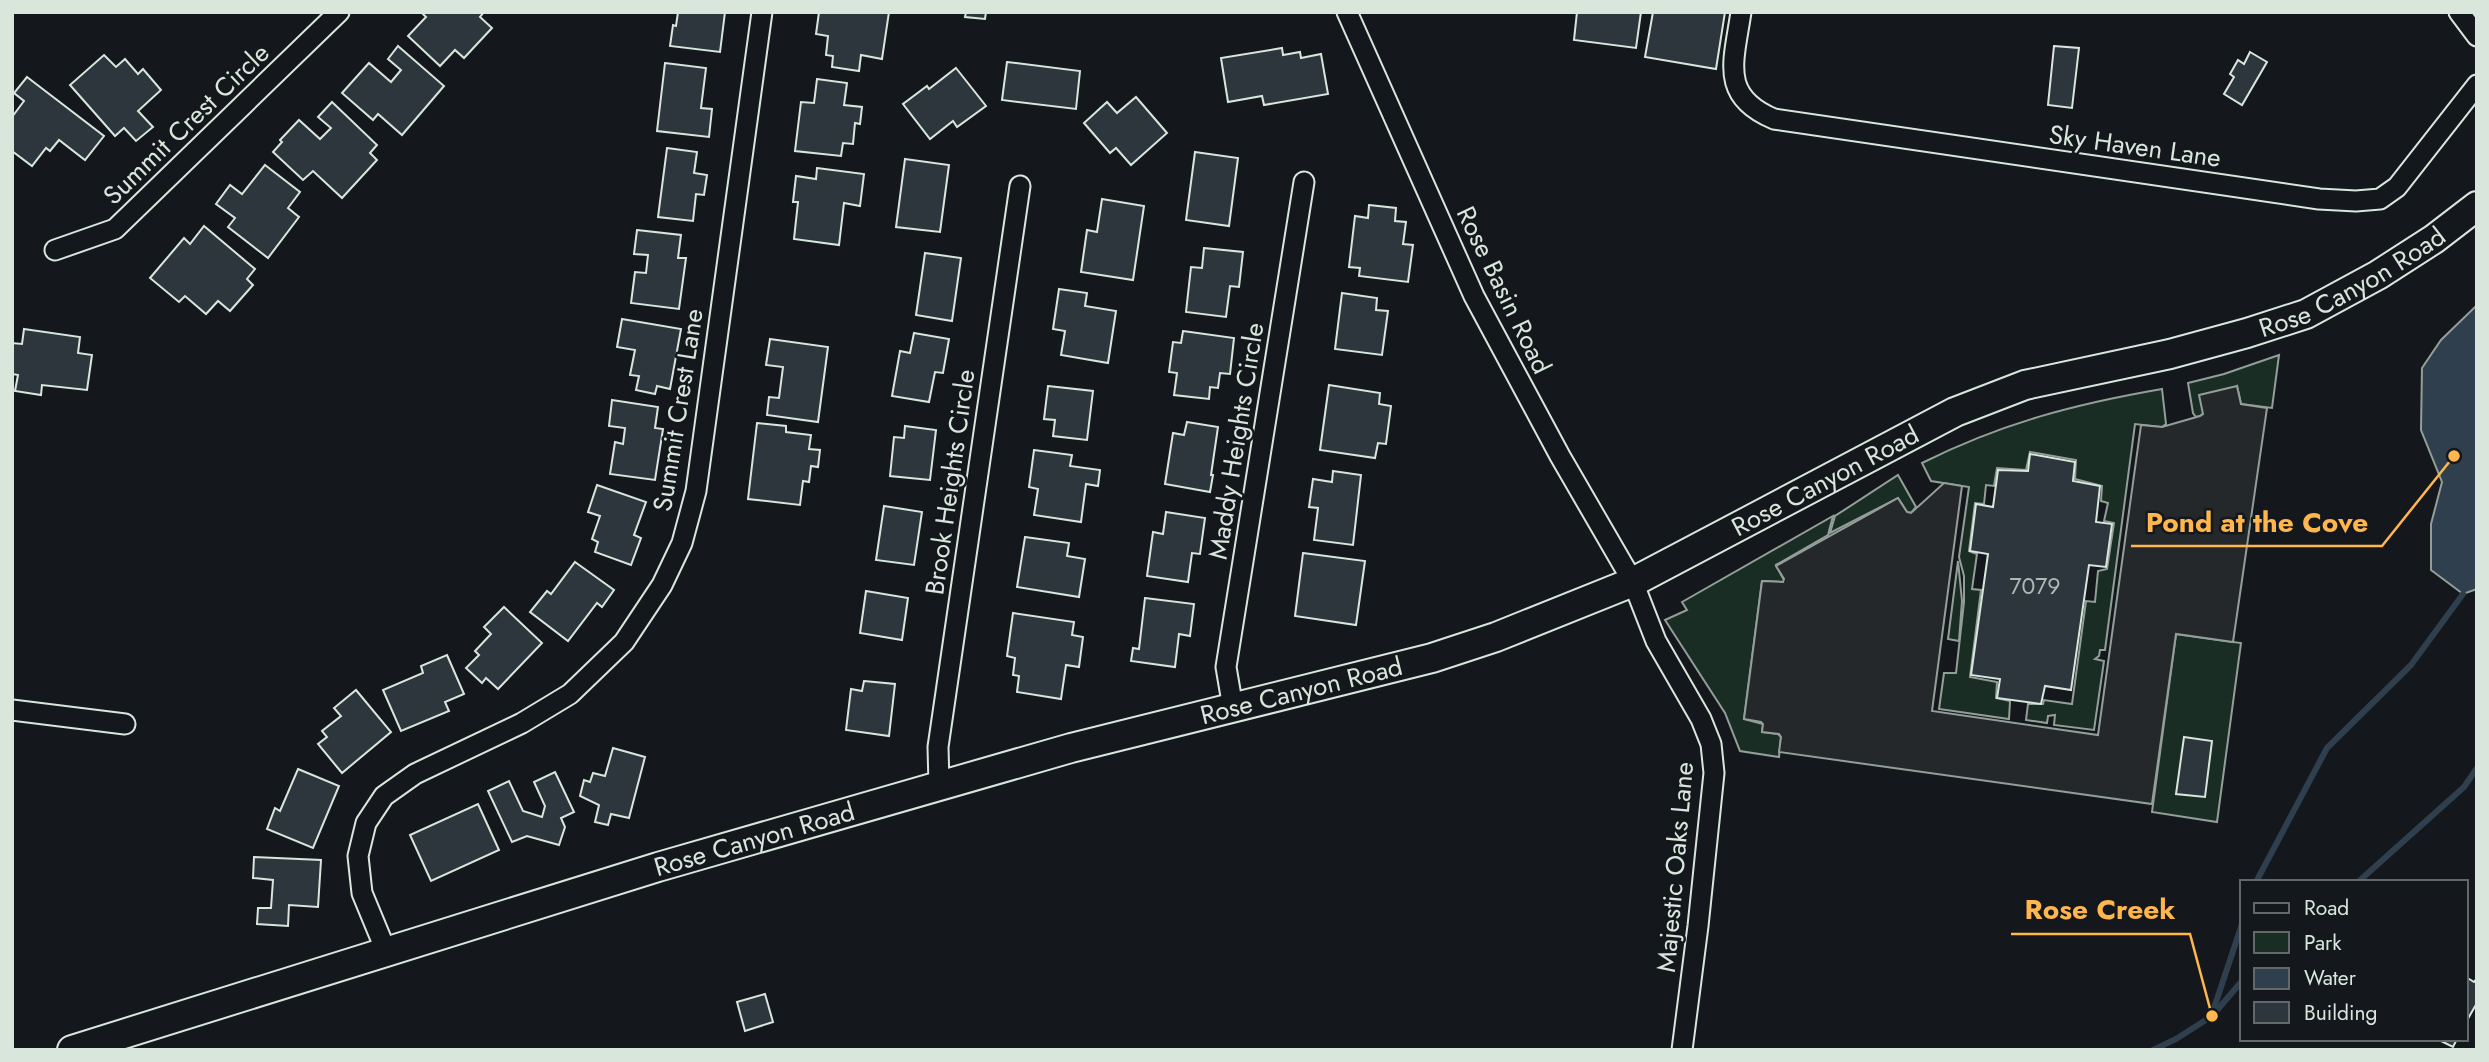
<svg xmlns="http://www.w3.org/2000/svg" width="2489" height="1062" font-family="Jost,sans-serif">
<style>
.green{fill:#1a2d24;stroke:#939e99;stroke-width:2}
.parking{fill:#24282b;stroke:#939e99;stroke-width:2}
.water{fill:#2f3f4d;stroke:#939e99;stroke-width:2}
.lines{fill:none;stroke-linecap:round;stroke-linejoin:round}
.stream{stroke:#2f3f4d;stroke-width:6}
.building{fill:#2c363c;stroke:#d8e6dc;stroke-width:2}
.street-casing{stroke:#d8e6dc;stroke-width:23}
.secondary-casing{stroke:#d8e6dc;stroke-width:32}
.street{stroke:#14181c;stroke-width:19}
.secondary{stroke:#14181c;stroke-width:28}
.labels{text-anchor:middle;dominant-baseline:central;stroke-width:5;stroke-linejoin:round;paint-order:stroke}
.number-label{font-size:23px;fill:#adbab4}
.street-label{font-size:26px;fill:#d8e6dc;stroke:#14181c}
.leader{fill:none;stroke:#ffb74d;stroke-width:2.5}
.callout-dot{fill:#ffb74d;stroke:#14181c;stroke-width:2.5}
.callout-label{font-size:28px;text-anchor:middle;font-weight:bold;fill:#ffb74d;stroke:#14181c;stroke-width:5;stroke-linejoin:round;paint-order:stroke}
</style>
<rect width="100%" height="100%" fill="#14181c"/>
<g class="green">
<polygon points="2279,355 2272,408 2241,404 2237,386 2200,416 2196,417 2193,413 2188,383 2224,374"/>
<path d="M2162,389L2166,424L2162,427L2135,424L2105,650H2100L2099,656L2095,659L2104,661L2094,730L2054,725L2055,715L2048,716L2047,723L2026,720L2028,704H2043L2044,700L2072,704L2086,601L2095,602L2098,571L2107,569L2114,523L2104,521L2108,503L2101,501L2102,486L2075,479L2076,460L2030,452L2026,470L1997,468L1994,486L1986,485L1984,504L1975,503L1969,551L1977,554L1972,589L1981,590L1970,677L1997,682L1996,698L2010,701L2009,719L1939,709L1944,673H1956L1964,602V576L1959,557L1969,487L1931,481L1922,463C2002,423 2075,404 2162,389Z"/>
<polygon points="1898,475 1916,507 1911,513 1907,512 1898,498 1830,533 1835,516"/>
<polygon points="1833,516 1828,535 1776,565 1784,580 1784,582 1762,581 1744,719 1763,724 1762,732 1778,734 1781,737 1779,757 1740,751 1725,713 1665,620 1687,610 1682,602"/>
<polygon points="1958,561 1962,601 1959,641 1948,639"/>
<polygon points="2176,634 2241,643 2217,822 2152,812"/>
</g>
<polygon class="parking" points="2237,386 2241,404 2267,408 2233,642 2176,634 2152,804 1779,752 1781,737 1779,734 1762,732 1763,724 1761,722 1744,719 1762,581 1783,582 1784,579 1776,566 1898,498 1907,512 1911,513 1944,483 1962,486 1932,711 2098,735 2141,425 2162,427 2200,416 2203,414 2199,395"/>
<polygon class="water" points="2477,305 2477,589 2463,594 2431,570 2431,524 2442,482 2421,430 2422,368 2441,340"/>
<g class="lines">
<g class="stream">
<polyline points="2256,882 2327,748 2411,665 2463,594"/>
<polyline points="2358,882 2464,787 2477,768"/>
<polyline points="2213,1011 2242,924"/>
<polyline points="2153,1050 2176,1039 2212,1016 2242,981"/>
</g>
</g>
<g class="building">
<polygon points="421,12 484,12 480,17 492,28 464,58 455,50 440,66 408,36 426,17"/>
<polygon points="678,12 725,12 720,52 670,46 673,25 676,26"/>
<polygon points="819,12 889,12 882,59 861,55 859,71 832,67 833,56 826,55 828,36 816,34"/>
<polygon points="966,12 986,12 985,19 965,17"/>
<polygon points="1577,12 1641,12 1636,48 1574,40"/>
<polygon points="1653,12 1725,12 1716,69 1645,57"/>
<polygon points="398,46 444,86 402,135 378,114 373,120 342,93 369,63 391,82 401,70 388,59"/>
<polygon points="2054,46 2079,48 2072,108 2048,105"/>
<polygon points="1282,48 1283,55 1300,52 1301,58 1321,54 1328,94 1264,105 1262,96 1228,102 1221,58"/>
<polygon points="2250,52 2267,62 2242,105 2224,94 2234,77 2230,74 2238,60 2244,64"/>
<polygon points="104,55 116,67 125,59 138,74 143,69 161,90 138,111 153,127 136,141 124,128 115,136 70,85"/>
<polygon points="1007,62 1080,71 1076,109 1002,100"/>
<polygon points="665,63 706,68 701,108 712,109 709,137 657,131"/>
<polygon points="956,68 986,106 957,127 953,121 930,139 903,104 927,86 929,89"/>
<polygon points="27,77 104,136 85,160 59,140 50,151 46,148 32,166 12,151 12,117 24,101 14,93"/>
<polygon points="817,79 847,83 844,105 862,107 860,124 855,123 853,144 843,143 841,156 795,151 801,102 814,103"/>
<polygon points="1136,97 1167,133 1131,165 1116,148 1110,153 1084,123 1107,102 1117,113"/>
<polygon points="332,102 377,145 370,153 377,160 342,198 313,171 303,180 273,152 282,142 280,140 299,120 320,139 331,128 318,117"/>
<polygon points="667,148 697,152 694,173 707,175 704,195 696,194 693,221 658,217"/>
<polygon points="1195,152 1238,158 1229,226 1186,220"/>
<polygon points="905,159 949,165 940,232 896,227"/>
<polygon points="265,165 300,192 288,208 299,217 268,258 228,227 235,218 216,204 230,185 242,194"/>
<polygon points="817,168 864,174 860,206 844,203 839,245 794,239 798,202 793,202 796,176 816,179"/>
<polygon points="1102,199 1144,206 1133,280 1081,272 1087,230 1097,232"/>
<polygon points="1369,205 1396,208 1395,221 1406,222 1403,244 1413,245 1408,282 1359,276 1360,268 1349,267 1355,216 1368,218"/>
<polygon points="204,226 255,269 247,279 253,285 230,311 218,301 206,314 185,296 179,302 150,278 184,238 190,244"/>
<polygon points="637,230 681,235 678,258 686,258 679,309 631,303 635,272 646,273 648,255 634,254"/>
<polygon points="1204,248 1243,252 1239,287 1230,286 1226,317 1186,312 1191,267 1202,268"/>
<polygon points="925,253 961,258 952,321 916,315"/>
<polygon points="1059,289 1087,293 1085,306 1116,311 1108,363 1061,355 1065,331 1053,329"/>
<polygon points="1342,293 1377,298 1376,310 1388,311 1382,355 1335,349"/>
<polygon points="622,319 681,329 670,389 657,386 655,394 636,390 639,376 630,375 635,350 617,347"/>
<polygon points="24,329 80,337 78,353 92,355 87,390 42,385 41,395 15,391 18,375 12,374 12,343 22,344"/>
<polygon points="1183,331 1234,338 1230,374 1220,373 1218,388 1210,387 1209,399 1174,395 1177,373 1169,372 1173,342 1181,343"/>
<polygon points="914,333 949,339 943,373 935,372 929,402 892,396 900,351 910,353"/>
<polygon points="770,339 828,347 818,422 767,415 769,397 779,398 783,367 766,365"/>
<polygon points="1329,385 1380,393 1379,404 1391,406 1386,444 1378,443 1375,458 1320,450"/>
<polygon points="1048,386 1093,391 1087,440 1053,436 1055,420 1044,419"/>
<polygon points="612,400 658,407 655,428 663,429 655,480 610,474 615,442 623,444 625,428 609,426"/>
<polygon points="1187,422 1218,427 1211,475 1213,475 1210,492 1165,484 1173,433 1184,435"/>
<polygon points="757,423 786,426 786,432 811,435 809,449 820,450 818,467 811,466 809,482 803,481 800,505 748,499"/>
<polygon points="905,426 936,430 930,480 890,476 894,437 904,438"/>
<polygon points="1034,450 1072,455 1070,466 1100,470 1098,486 1086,484 1081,522 1034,515 1038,489 1029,487"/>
<polygon points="2030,454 2075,462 2073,481 2100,486 2096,522 2112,524 2106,567 2089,565 2071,690 2045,686 2041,704 1997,698 2000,679 1971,675 1988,554 1970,551 1976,504 1993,507 1998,470 2028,471"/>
<polygon points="1333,471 1361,475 1353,545 1314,540 1318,508 1309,507 1313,479 1332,482"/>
<polygon points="597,485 646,502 634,535 641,538 631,565 595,552 598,542 592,539 600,516 588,512"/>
<polygon points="884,506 922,512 914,565 876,560"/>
<polygon points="1166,512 1205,518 1200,554 1192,553 1188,582 1147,576 1153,532 1163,534"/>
<polygon points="1025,537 1069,543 1067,556 1085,559 1079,597 1017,587"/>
<polygon points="1303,553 1365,561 1356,625 1295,616"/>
<polygon points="575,562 614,590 602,607 597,603 568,641 530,612 547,591 551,594"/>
<polygon points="866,591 908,598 902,640 860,633"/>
<polygon points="1145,598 1194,604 1190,636 1179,634 1175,667 1131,661 1133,648 1139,649"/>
<polygon points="504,607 542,643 498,689 486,678 482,683 466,668 479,655 475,651 491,634 484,627"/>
<polygon points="1013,613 1074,622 1072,635 1083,637 1079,667 1066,665 1061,699 1017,692 1019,676 1013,675 1015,658 1007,656"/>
<polygon points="447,655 464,694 445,702 449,711 401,731 383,690 423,673 421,666"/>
<polygon points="864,681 895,684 889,736 846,730 851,689 862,691"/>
<polygon points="356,690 391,732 342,773 318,744 327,737 322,731 341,716 334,708"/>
<polygon points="2184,737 2212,741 2205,797 2176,794"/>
<polygon points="613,748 645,757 629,818 611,814 608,825 595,822 599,805 580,796 584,780 590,782 593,773 605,776"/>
<polygon points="298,769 339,786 313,848 267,829 275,808 280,811"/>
<polygon points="555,772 574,812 561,818 565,827 559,845 527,836 512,842 488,791 509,781 523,811 542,817 545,806 534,782"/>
<polygon points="478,804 499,850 431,881 410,835"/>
<polygon points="254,857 321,860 318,907 289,905 288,926 257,924 258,908 271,908 273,880 253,878"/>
<polygon points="2466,977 2474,982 2477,978 2477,1003 2466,1022"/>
<polygon points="765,994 773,1022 745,1031 737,1002"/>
<polygon points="2437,1039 2457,1039 2453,1047"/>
</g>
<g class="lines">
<g class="street-casing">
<g id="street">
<polyline points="1347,12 1474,296 1560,456 1633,582 1656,641 1701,719 1711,744 1714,773 1698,926 1682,1050"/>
<path d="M1741,12C1734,61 1719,96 1774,119L2319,199L2356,201L2380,199L2397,187L2477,85"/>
<polyline points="2459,12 2477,36"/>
<polyline points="55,250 115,229 339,12"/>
<polyline points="1233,708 1226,667 1304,182"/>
<polyline points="12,710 125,724"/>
<polyline points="939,785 938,747 1020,186"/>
<polyline points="386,951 362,893 358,856 366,823 384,796 415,774 522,723 570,694 624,642 662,585 682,543 696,491 762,12"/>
</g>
</g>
<g class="secondary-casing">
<g id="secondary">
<path id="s1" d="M72,1050L658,867L1071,748L1432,658L1496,637L1633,582L1955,412L2025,385L2170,354L2247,333L2306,314L2378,275L2434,239L2477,206"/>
</g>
</g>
<use href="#street" class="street"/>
<use href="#secondary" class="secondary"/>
</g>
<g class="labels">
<g class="number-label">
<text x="2035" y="586">7079</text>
</g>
<g class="street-label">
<text transform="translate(186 124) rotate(-44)">Summit Crest Circle</text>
<text transform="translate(2135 146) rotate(8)">Sky Haven Lane</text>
<text stroke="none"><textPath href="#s1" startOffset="2415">Rose Canyon Road</textPath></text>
<text transform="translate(1504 290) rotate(64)">Rose Basin Road</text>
<text transform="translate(678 410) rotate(-81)">Summit Crest Lane</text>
<text transform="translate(1236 441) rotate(-81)">Maddy Heights Circle</text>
<text stroke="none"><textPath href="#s1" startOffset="1848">Rose Canyon Road</textPath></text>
<text transform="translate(950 482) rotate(-82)">Brook Heights Circle</text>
<text stroke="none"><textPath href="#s1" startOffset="1281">Rose Canyon Road</textPath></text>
<text stroke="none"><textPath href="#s1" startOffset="714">Rose Canyon Road</textPath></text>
<text transform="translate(1675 867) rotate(-85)">Majestic Oaks Lane</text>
</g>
</g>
<path class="leader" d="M2454 456L2382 546H2131M2212 1016L2190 934H2011"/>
<g class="callout-dot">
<circle cx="2454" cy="456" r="7"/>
<circle cx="2212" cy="1016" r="7"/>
</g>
<g class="callout-label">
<text x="2257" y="532">Pond at the Cove</text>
<text x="2100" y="919">Rose Creek</text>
</g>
<rect width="2489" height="1062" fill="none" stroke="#d8e6dc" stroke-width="28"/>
<rect x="2240" y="880" width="228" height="161" fill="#14181c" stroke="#626a69" stroke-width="2"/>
<rect x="2254" y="903" width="35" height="10" fill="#14181c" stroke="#626a69" stroke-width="2"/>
<text x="2304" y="915" font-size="21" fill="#d8e6dc">Road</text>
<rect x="2254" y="932" width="35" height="21" fill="#1a2d24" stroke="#626a69" stroke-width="2"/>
<text x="2304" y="950" font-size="21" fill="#d8e6dc">Park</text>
<rect x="2254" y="968" width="35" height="21" fill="#2f3f4d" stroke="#626a69" stroke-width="2"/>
<text x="2304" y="985" font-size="21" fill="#d8e6dc">Water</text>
<rect x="2254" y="1002" width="35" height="21" fill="#2c363c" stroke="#626a69" stroke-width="2"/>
<text x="2304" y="1020" font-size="21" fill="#d8e6dc">Building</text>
</svg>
